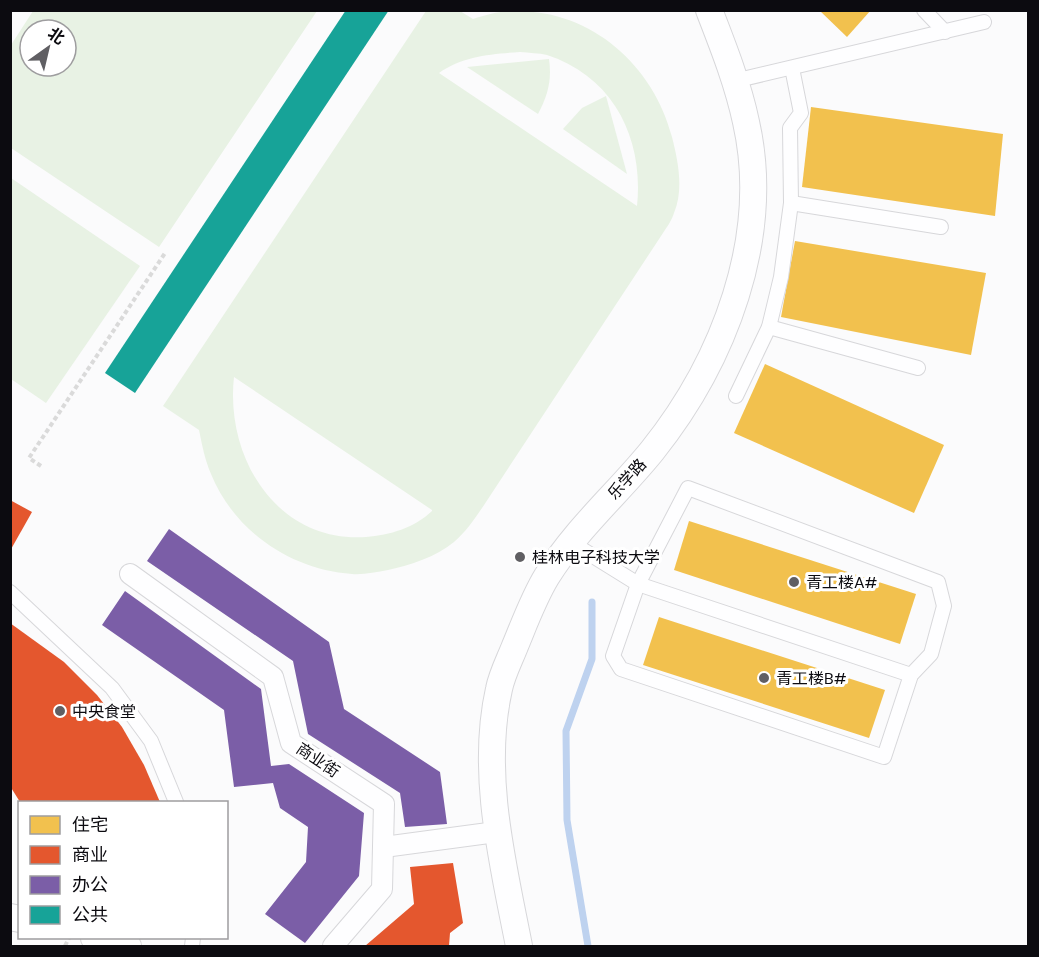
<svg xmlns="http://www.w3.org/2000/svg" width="1039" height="957" font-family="'DM Sans','Noto Sans SC',sans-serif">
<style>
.green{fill:#e8f2e4;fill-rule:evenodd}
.homes{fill:#f2c14e}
.shops{fill:#e4572e}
.offices{fill:#7b5ea7}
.public{fill:#17a398}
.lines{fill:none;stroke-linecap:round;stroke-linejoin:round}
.stream{stroke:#bed2ef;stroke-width:7}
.service-casing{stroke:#d7d7da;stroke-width:16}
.pedestrian-casing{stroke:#d7d7da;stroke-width:22}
.minor-casing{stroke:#d7d7da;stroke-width:28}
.path{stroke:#dadada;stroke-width:4;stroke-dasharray:4.5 3;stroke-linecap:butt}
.service{stroke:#fefeff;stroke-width:14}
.pedestrian{stroke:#fefeff;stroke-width:20}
.minor{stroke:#fefeff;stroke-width:26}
.poi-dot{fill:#605f63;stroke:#fff;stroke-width:2}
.labels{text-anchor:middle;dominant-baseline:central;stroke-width:6;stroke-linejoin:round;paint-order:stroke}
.street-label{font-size:16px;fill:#0c0b10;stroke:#fff}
.poi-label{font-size:16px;fill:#0c0b10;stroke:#fff;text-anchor:start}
</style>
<rect width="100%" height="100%" fill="#fbfbfc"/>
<g class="green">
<path d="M33,11V10L317,11L159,247L11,148V45ZM30,30H66V66H30Z"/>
<path d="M426,11H460L473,19C486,15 499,11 513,11C590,9 653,64 672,137C678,161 684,189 674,213C672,220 667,227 663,233L488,499C478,514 468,530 454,542C436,557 410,565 388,570C376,572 363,575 352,574C291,570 234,531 211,474C205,460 202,445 199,430L163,406ZM520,52C529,53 539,53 547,55C614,77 644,139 637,206L439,73C463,56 491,54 520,52ZM234,377L432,510V511C414,528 390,535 366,537C277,543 225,458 234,377Z"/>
<path d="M549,59C552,80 548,95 538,114L467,67Z"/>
<polygon points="606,96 627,174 563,129 582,108"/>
<polygon points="11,178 140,266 46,403 11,379"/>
</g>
<g class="homes">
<polygon points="819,10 871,10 847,37"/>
<polygon points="811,107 1003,134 995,216 802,187"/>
<polygon points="795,241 986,273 971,355 781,317"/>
<polygon points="765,364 944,445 914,513 734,433"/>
<polygon points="689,521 916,594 900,644 674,570"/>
<polygon points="659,617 885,690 869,738 643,665"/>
</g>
<g class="shops">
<polygon points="10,500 32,512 10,551"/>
<polygon points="10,623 64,662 97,695 122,727 144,765 160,802 20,802 10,786"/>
<polygon points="453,863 463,923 450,933 449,946 365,946 414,904 410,867"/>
</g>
<g class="offices">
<polygon points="169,529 329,642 344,709 440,772 447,824 405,827 400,793 308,734 293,661 147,561"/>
<polygon points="125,591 261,689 271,766 289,764 364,813 359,876 305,943 265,914 306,862 308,827 280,808 273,783 234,787 224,710 102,625"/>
</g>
<polygon class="public" points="346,10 389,10 135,393 105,373"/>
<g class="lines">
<polyline class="stream" points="588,946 567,820 566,731 592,659 592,602"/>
<g class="service-casing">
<g id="service">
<polyline points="924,10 945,32"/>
<polyline points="734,81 984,22"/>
<polyline points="791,203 941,227"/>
<polyline points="769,327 918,368"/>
<polyline points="736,396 769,327 781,277 791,203 790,128 801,113 792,68"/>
<polygon points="688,488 938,582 944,606 931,654 911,675 884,757 621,669 613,656 638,584"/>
<polyline points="572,543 638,584 911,675"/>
<polyline points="10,592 112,688 151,741 176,802"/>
<polyline points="192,946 193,938"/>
</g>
</g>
<g class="pedestrian-casing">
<g id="pedestrian">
<polyline points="130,574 273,677 291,743 384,804 382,889 333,946"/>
<polyline points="384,847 496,832"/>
</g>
</g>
<g class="minor-casing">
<g id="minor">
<polyline points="10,917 20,919"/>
<polyline points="94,938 128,946"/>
<path d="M519,946C503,864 480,773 499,689C502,674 510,659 515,646C525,622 534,597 547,576C576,529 618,493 652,451C724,361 772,237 746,122C738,84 723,46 709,10"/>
</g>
</g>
<g class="path">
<polyline points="41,466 29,458 165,253"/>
<polyline points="65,946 69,938"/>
</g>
<use href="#service" class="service"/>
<use href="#pedestrian" class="pedestrian"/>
<use href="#minor" class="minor"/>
</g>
<g class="poi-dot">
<circle cx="520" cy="557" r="6"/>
<circle cx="794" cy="582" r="6"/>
<circle cx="764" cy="678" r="6"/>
<circle cx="60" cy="711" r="6"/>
</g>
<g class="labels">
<g class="street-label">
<text transform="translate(627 479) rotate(-48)">乐学路</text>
<text transform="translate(318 760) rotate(34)">商业街</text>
</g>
<g class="poi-label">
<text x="532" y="557">桂林电子科技大学</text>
<text x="806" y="582">青工楼A#</text>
<text x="776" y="678">青工楼B#</text>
<text x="72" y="711">中央食堂</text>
</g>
</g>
<rect width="1039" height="957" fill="none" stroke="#0c0b10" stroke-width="24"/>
<rect x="18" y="801" width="210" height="138" fill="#ffffff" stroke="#9e9d9f" stroke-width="1.5"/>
<rect x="30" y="816" width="30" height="18" fill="#f2c14e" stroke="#9e9d9f" stroke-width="1.5"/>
<text x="72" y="831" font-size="18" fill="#0c0b10">住宅</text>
<rect x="30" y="846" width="30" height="18" fill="#e4572e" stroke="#9e9d9f" stroke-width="1.5"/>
<text x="72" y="861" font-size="18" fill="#0c0b10">商业</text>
<rect x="30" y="876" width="30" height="18" fill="#7b5ea7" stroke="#9e9d9f" stroke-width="1.5"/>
<text x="72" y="891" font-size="18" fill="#0c0b10">办公</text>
<rect x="30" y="906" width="30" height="18" fill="#17a398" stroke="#9e9d9f" stroke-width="1.5"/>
<text x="72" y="921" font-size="18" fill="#0c0b10">公共</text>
<g transform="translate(48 48) rotate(34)"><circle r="28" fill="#ffffff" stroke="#9e9d9f" stroke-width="1.5"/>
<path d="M0-4.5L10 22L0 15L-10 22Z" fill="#605f63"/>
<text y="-9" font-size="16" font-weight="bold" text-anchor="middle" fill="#0c0b10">北</text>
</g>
</svg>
